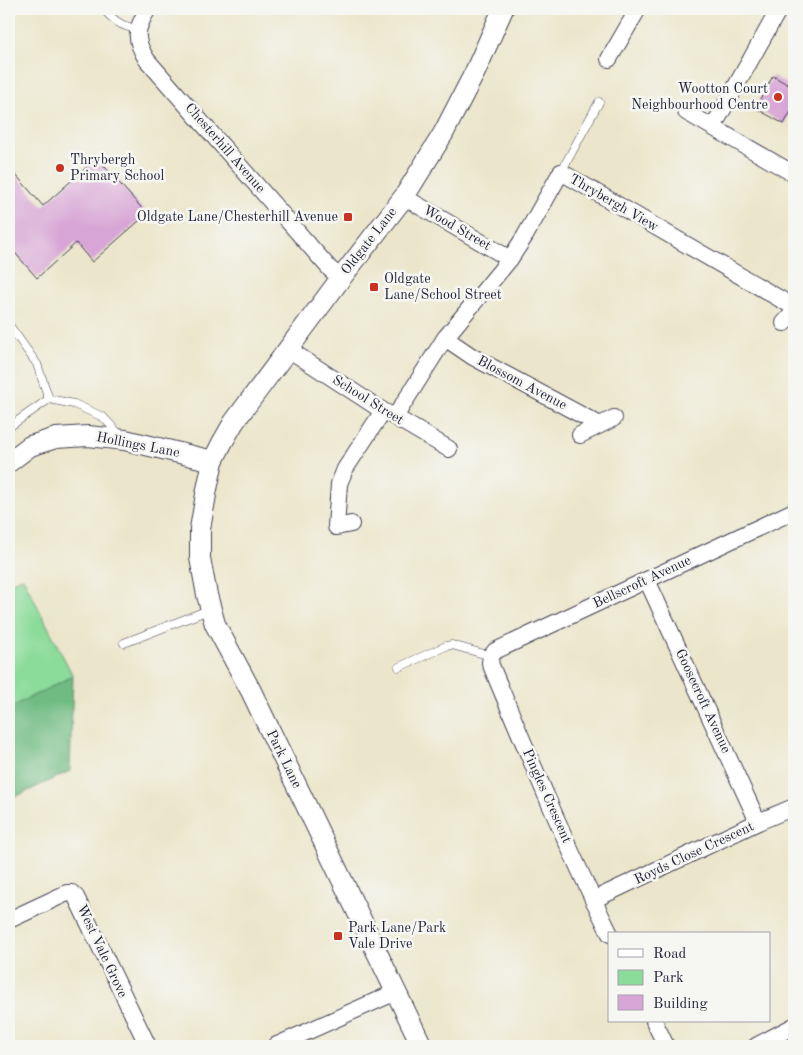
<svg xmlns="http://www.w3.org/2000/svg" width="803" height="1055" font-family="'Old Standard TT',serif">
<style>
.green{fill:#8bdb9a;stroke:#567e6a}
.forest{fill:#70bb82;stroke:#496e5e}
.building{fill:#d8a6d6}
.lines{fill:none;stroke-linecap:round;stroke-linejoin:round}
.service-casing{stroke:#403f51;stroke-width:9}
.minor-casing{stroke:#403f51;stroke-width:18}
.tertiary-casing{stroke:#403f51;stroke-width:22}
.service{stroke:#fff;stroke-width:8}
.minor{stroke:#fff;stroke-width:16}
.tertiary{stroke:#fff;stroke-width:20}
.poi-dot{fill:#c8321e;stroke:#f6f6f2;stroke-width:2}
.labels{text-anchor:middle;dominant-baseline:central;stroke-width:5;stroke-linejoin:round;paint-order:stroke}
.poi-label{font-size:14px;fill:#22223b;stroke:#f6f6f2;text-anchor:start}
.street-label{font-size:14px;fill:#22223b;stroke:#f6f6f2}
</style>
<rect width="100%" height="100%" fill="#f6f6f2"/>
<filter id="ink" filterUnits="userSpaceOnUse"><feTurbulence type="fractalNoise" baseFrequency=".02" numOctaves="2"/><feDisplacementMap in="SourceGraphic" scale="10" xChannelSelector="R" yChannelSelector="G"/><feConvolveMatrix kernelMatrix="1 2 1 2 8 2 1 2 1" color-interpolation-filters="sRGB"/></filter>
<filter id="wash" filterUnits="userSpaceOnUse"><feTurbulence type="fractalNoise" baseFrequency=".0096" numOctaves="4" result="noise"/><feDisplacementMap in="SourceGraphic" scale="20" xChannelSelector="R" yChannelSelector="G"/><feGaussianBlur stdDeviation="1.12" result="paint"/><feColorMatrix in="noise" values="0 0 0 0 0 0 0 0 0 0 0 0 0 0 0 0 0 1.4 0 .05"/><feComposite in="paint" operator="in"/></filter>
<g filter="url(#wash)">
<rect width="100%" height="100%" fill="#ebe6cb"/>
<polygon class="green" points="23,578 73,676 9,708 9,583"/>
<polygon class="forest" points="73,676 70,771 9,800 9,708"/>
<g id="blocks">
<g class="building">
<polygon points="773,76 794,88 794,106 784,124 755,108"/>
<polygon points="97,158 147,214 92,262 76,243 37,278 9,246 9,167 43,206"/>
</g>
</g>
</g>
<g filter="url(#ink)">
<use href="#blocks" fill-opacity="0" stroke="#403f51" stroke-width="1"/>
<g class="lines">
<g class="service-casing">
<g id="service">
<path d="M103,9C115,21 120,26 137,29"/>
<polyline points="561,172 599,102"/>
<polyline points="9,325 37,364 49,399"/>
<polyline points="9,427 49,399 74,404 103,417 120,435"/>
<polyline points="124,643 211,609"/>
<polyline points="399,667 446,646 452,645 491,656"/>
</g>
</g>
<g class="minor-casing">
<g id="minor">
<path d="M148,9C135,30 134,39 147,60L330,269L341,278"/>
<polyline points="609,59 638,9"/>
<polyline points="686,112 794,174"/>
<polyline points="713,127 779,9"/>
<polyline points="404,197 510,259"/>
<polyline points="784,323 794,312"/>
<polyline points="445,338 473,357 600,425"/>
<polyline points="288,349 383,411 395,417 449,449"/>
<polyline points="395,417 445,338 510,259 525,236 561,172 794,307"/>
<polyline points="580,435 614,418"/>
<polyline points="351,524 336,527 339,484 345,469 383,411"/>
<polyline points="647,580 758,822"/>
<polyline points="593,900 758,822 794,807"/>
<polyline points="9,920 67,893 72,893 76,897 148,1046"/>
<path d="M610,934C566,845 528,754 490,663L491,656L495,651L794,511"/>
<polyline points="654,1021 666,1046"/>
<polyline points="275,1046 396,992"/>
<polyline points="756,1046 794,1026"/>
</g>
</g>
<g class="tertiary-casing">
<g id="tertiary">
<polyline points="9,462 30,446 56,438 88,436 125,440 213,461"/>
<polyline points="422,1046 251,691 215,624 207,595 200,558 200,529 207,489 213,461 222,443 234,422 341,278 404,197 443,134 475,72 503,9"/>
</g>
</g>
<use href="#service" class="service"/>
<use href="#minor" class="minor"/>
<use href="#tertiary" class="tertiary"/>
</g>
</g>
<g class="poi-dot">
<circle cx="778" cy="97" r="5"/>
<circle cx="60" cy="168" r="5"/>
<rect x="343" y="212" width="10" height="10" rx="2.5"/>
<rect x="369" y="282" width="10" height="10" rx="2.5"/>
<rect x="333" y="931" width="10" height="10" rx="2.5"/>
</g>
<g class="labels">
<g class="poi-label">
<text x="768" y="89" text-anchor="end">Wootton Court<tspan x="768" dy="16">Neighbourhood Centre</tspan></text>
<text x="70" y="160">Thrybergh<tspan x="70" dy="16">Primary School</tspan></text>
<text x="338" y="217" text-anchor="end">Oldgate Lane/Chesterhill Avenue</text>
<text x="384" y="279">Oldgate<tspan x="384" dy="16">Lane/School Street</tspan></text>
<text x="348" y="928">Park Lane/Park<tspan x="348" dy="16">Vale Drive</tspan></text>
</g>
<g class="street-label">
<text transform="translate(225 148) rotate(49)">Chesterhill Avenue</text>
<text transform="translate(614 203) rotate(30)">Thrybergh View</text>
<text transform="translate(457 228) rotate(30)">Wood Street</text>
<text transform="translate(369 241) rotate(-52)">Oldgate Lane</text>
<text transform="translate(522 383) rotate(28)">Blossom Avenue</text>
<text transform="translate(368 400) rotate(32)">School Street</text>
<text transform="translate(138 445) rotate(11)">Hollings Lane</text>
<text transform="translate(642 582) rotate(-25)">Bellscroft Avenue</text>
<text transform="translate(703 701) rotate(65)">Goosecroft Avenue</text>
<text transform="translate(284 759) rotate(64)">Park Lane</text>
<text transform="translate(547 796) rotate(66)">Pingles Crescent</text>
<text transform="translate(694 853) rotate(-25)">Royds Close Crescent</text>
<text transform="translate(102 951) rotate(65)">West Vale Grove</text>
</g>
</g>
<rect width="803" height="1055" fill="none" stroke="#f6f6f2" stroke-width="30"/>
<rect x="608" y="932" width="162" height="90" fill="#f6f6f2" stroke="#a1a1a9"/>
<rect x="618" y="949" width="25" height="8" fill="#ffffff" stroke="#a1a1a9"/>
<text x="653" y="958" font-size="15" fill="#22223b">Road</text>
<rect x="618" y="970" width="25" height="15" fill="#8bdb9a" stroke="#a1a1a9"/>
<text x="653" y="982" font-size="15" fill="#22223b">Park</text>
<rect x="618" y="995" width="25" height="15" fill="#d8a6d6" stroke="#a1a1a9"/>
<text x="653" y="1008" font-size="15" fill="#22223b">Building</text>
</svg>
